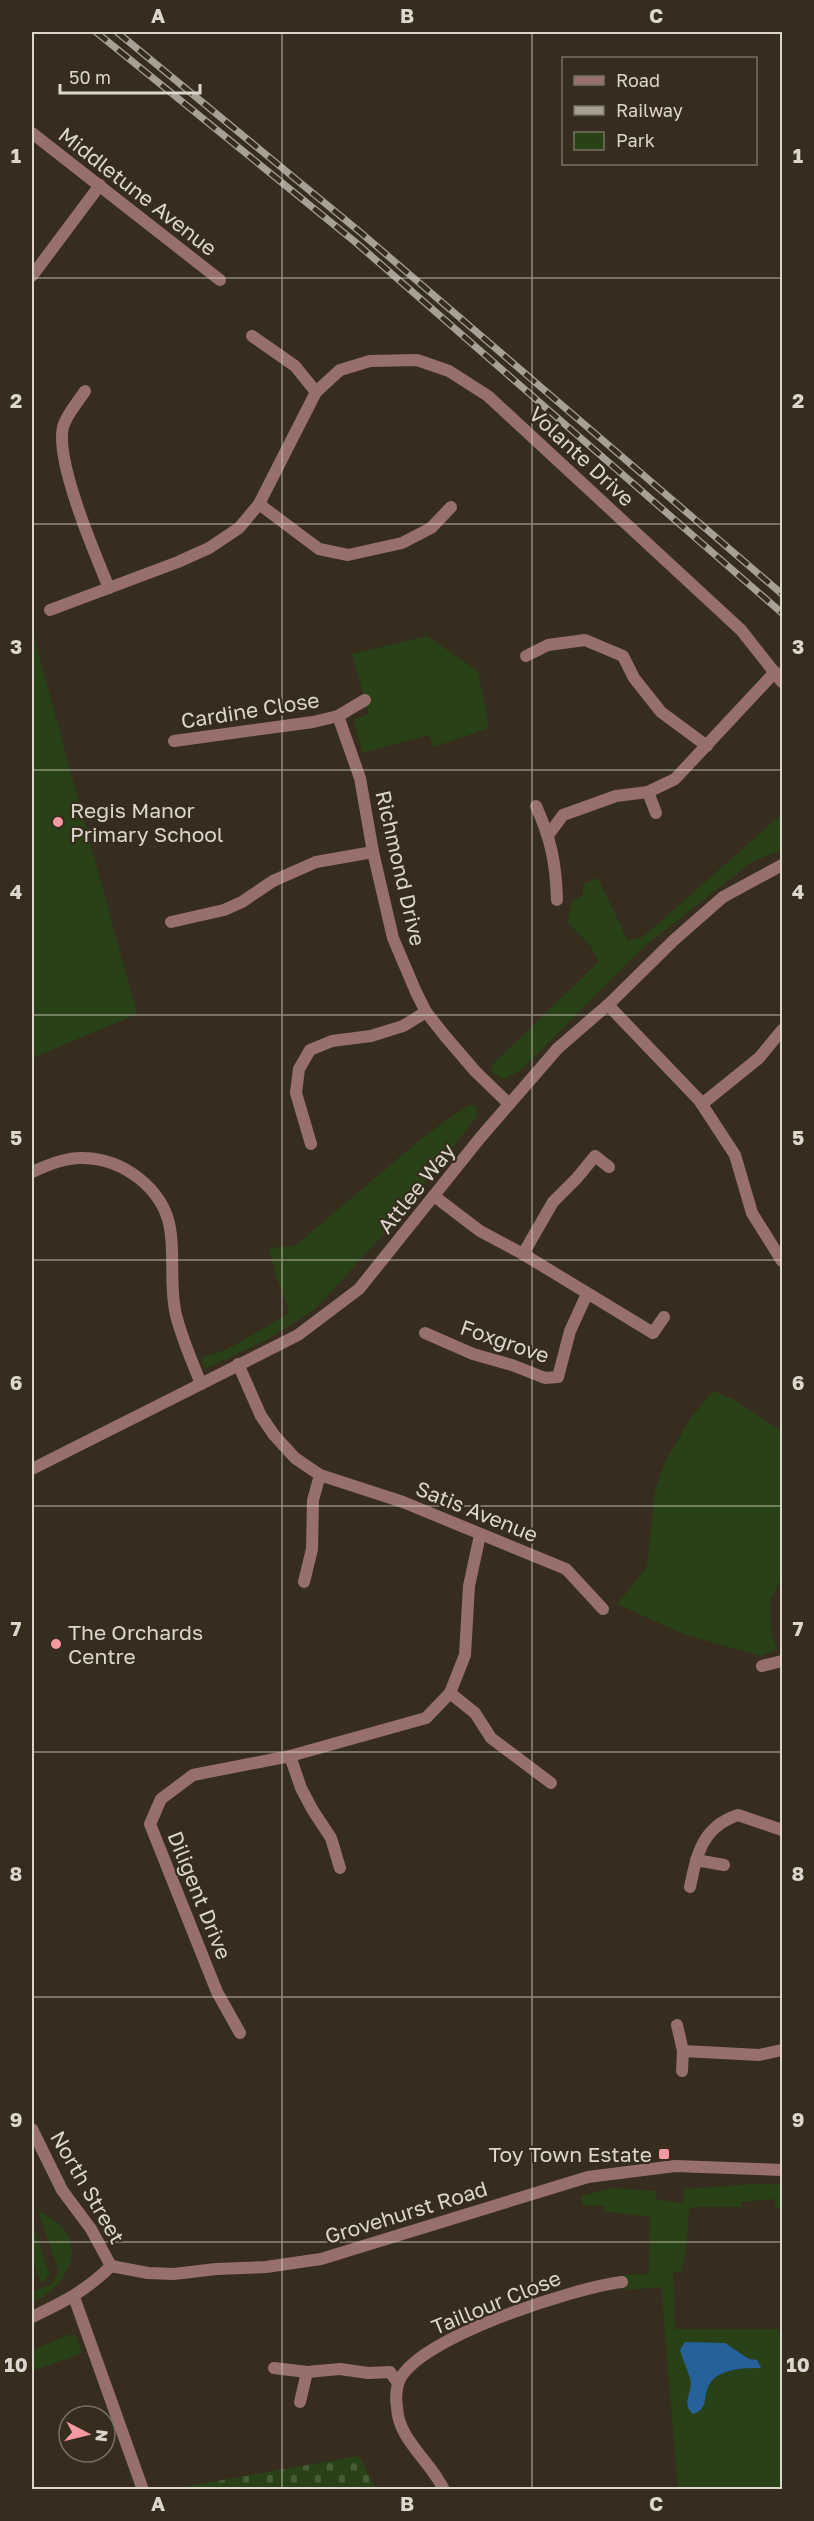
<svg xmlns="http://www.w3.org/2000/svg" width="814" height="2521" font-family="'Golos Text',sans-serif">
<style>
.green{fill:#294116}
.cemetery{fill:url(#cemetery-stones)}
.water{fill:#26619c}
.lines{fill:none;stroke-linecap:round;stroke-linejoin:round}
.minor{stroke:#98706b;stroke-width:12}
.tertiary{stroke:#98706b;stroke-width:12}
.rail-casing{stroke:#a7a095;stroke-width:7}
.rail{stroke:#362d1e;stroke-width:4.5;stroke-dasharray:14;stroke-linecap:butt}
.grid{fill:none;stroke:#dcd6cd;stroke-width:1.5;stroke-opacity:0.55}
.poi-dot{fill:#f49aa0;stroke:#362d1e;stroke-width:2}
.labels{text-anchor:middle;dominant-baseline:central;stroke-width:4.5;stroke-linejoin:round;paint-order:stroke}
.street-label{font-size:21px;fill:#dcd6cd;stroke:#362d1e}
.poi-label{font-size:21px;fill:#dcd6cd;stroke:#362d1e;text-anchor:start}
.neatline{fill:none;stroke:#dcd6cd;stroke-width:2}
.grid-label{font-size:20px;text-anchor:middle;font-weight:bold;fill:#dcd6cd}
</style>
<defs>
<pattern id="cemetery-stones" width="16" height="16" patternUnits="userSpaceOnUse" patternTransform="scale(1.5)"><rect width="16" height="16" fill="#294116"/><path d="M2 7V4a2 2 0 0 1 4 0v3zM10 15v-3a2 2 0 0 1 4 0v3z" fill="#475c37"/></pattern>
</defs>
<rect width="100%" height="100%" fill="#362d1e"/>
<g class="green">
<polygon points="32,630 137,1014 32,1058"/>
<polygon points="427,636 478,671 489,728 434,747 429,735 362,753 354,719 369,714 352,654"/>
<polygon points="782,814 782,849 750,863 645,946 520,1071 504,1079 493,1073 491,1066 598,962 591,946 567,922 572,902 583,895 583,884 598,878 628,941 643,937"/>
<polygon points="469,1105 476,1106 477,1116 395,1222 315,1309 268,1339 205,1369 201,1358 228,1349 290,1313 277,1279 269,1248 295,1246 426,1135"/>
<polygon points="713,1391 733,1399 782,1432 782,1576 770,1602 771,1632 777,1649 761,1656 686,1635 617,1604 647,1567 655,1490 665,1462 690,1419"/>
<polygon points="755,2184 782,2184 782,2208 775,2207 774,2199 741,2202 741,2207 699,2207 689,2209 686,2251 681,2272 673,2272 675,2329 779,2329 782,2346 782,2489 678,2489 661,2287 626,2290 624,2275 649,2274 650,2217 604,2211 605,2206 583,2205 581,2196 612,2188 657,2191 655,2199 683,2203 684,2189"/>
<path d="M42,2212C49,2218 58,2221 64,2229C86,2258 57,2291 32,2303V2292L50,2285L59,2272L39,2214Z"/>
<polygon points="32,2222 49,2273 45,2281 41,2282 32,2261"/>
<polygon points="68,2335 76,2335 82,2353 32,2371 32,2350"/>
</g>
<polygon class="cemetery" points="359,2456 376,2489 191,2490 189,2486"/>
<path class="water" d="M685,2342L725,2343L749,2359L757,2360L761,2368C744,2368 716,2368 708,2387C703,2399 708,2409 693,2414C680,2402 694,2392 690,2378C687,2369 683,2359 680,2350Z"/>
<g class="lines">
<g class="minor">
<polyline points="32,133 220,280"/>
<polyline points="32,276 100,185"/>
<polyline points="252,336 295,366 316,392"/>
<path d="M85,391C78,402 66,415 63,427C55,461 95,554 109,588"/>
<polyline points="259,504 319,549 348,555 402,543 431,528 451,507"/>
<polyline points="50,610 178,562 209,548 239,528 259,504 316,392 340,370 370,361 417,360 449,371 488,396 741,630 782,682"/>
<polyline points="526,656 548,645 585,640 623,656 634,678 661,712 707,746"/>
<polyline points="338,716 360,778 373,852 393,938 416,992 426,1012 445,1036 475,1071 509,1104"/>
<polyline points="174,741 313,722 338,716 365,700"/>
<polyline points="648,792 656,813"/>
<path d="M536,806C551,839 556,864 557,900"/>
<polyline points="549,834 563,815 616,796 648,792 675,779 775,672"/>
<polyline points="171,922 224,910 242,902 273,881 316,862 373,852"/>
<polyline points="608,1005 699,1100 735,1155 752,1213 782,1261"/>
<polyline points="702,1104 759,1058 782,1030"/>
<polyline points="311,1144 296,1093 299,1069 310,1050 332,1041 371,1036 403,1026 426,1012"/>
<path d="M32,1172C48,1165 66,1157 84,1158C123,1159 163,1188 170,1228C175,1257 169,1286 176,1315C182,1339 192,1361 201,1384"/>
<polyline points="434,1196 480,1231 523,1254 653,1333 664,1317"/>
<polyline points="523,1254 553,1202 577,1178 595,1156 609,1167"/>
<polyline points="425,1333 473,1354 512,1365 545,1378 558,1377 570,1331 587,1294"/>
<polyline points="238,1364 261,1416 274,1435 295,1458 320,1475 403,1502 566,1569 603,1609"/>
<polyline points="32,1469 298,1335 359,1289 480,1138 558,1048 610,1003 674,940 723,897 782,865"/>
<polyline points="304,1582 312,1549 313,1500 320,1475"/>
<polyline points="762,1666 782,1661"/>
<polyline points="450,1693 475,1713 491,1738 551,1783"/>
<polyline points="290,1756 301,1788 312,1809 331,1838 340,1868"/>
<polyline points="696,1860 724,1865"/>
<path d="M690,1887C697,1854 702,1827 738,1815L782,1830"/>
<polyline points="677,2025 683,2051 759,2055 782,2050"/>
<polyline points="240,2033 217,1992 150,1824 161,1799 193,1775 290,1756 426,1718 450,1693 465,1655 469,1586 480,1535"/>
<polyline points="682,2071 683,2051"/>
<polyline points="32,2129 62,2190 91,2229 111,2266"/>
<polyline points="74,2297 143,2490"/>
<polyline points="274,2368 307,2372 340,2369 368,2373 390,2372 398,2383"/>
<polyline points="300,2402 307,2372"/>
<path d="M444,2490C431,2461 398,2440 397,2407C396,2401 396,2391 398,2384C411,2339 577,2287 622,2282"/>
</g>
<path class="tertiary" d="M32,2317C63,2302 86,2291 111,2266L148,2273L174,2274L216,2269L266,2267L321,2259L588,2177L675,2166L782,2170"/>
<g class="rail-casing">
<g id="rail">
<polyline points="96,32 354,241 782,613"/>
<polyline points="117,32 360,232 782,594"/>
</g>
</g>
<use href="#rail" class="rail"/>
</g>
<path class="grid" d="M282,32V2490M532,32V2490M32,278H782M32,524H782M32,770H782M32,1015H782M32,1260H782M32,1506H782M32,1752H782M32,1997H782M32,2242H782"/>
<g class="poi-dot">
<circle cx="58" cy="822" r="6"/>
<circle cx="56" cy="1644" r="6"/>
<rect x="658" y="2148" width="12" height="12" rx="3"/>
</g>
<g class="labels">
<g class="street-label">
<text transform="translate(138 191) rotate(38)">Middletune Avenue</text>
<text transform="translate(582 456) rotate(43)">Volante Drive</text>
<text transform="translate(250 710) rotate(-9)">Cardine Close</text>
<text transform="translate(401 868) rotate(77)">Richmond Drive</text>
<text transform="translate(416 1188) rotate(-51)">Attlee Way</text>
<text transform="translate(505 1341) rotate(19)">Foxgrove</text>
<text transform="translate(477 1511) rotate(22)">Satis Avenue</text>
<text transform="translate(200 1895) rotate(68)">Diligent Drive</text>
<text transform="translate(88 2187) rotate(60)">North Street</text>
<text transform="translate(406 2212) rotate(-17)">Grovehurst Road</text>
<text transform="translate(496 2302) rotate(-22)">Taillour Close</text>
</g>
<g class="poi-label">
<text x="70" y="810">Regis Manor<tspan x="70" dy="24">Primary School</tspan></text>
<text x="68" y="1632">The Orchards<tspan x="68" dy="24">Centre</tspan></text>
<text x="652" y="2154" text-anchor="end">Toy Town Estate</text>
</g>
</g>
<rect width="814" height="2521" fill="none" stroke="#362d1e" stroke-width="66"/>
<rect x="562" y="57" width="195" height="108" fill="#362d1e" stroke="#787164" stroke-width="1.5"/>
<rect x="574" y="76" width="30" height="9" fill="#98706b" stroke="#787164" stroke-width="1.5"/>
<text x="616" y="87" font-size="18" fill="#dcd6cd">Road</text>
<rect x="574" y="106" width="30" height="9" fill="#a7a095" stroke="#787164" stroke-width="1.5"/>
<text x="616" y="117" font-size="18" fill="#dcd6cd">Railway</text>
<rect x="574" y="132" width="30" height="18" fill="#294116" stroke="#787164" stroke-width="1.5"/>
<text x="616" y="147" font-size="18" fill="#dcd6cd">Park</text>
<g transform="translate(87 2434) rotate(97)"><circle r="28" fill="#362d1e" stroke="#787164" stroke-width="1.5"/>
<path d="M0-4.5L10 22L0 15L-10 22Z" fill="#f49aa0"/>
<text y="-9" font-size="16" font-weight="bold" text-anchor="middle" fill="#dcd6cd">N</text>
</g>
<path d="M60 84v9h140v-9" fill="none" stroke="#dcd6cd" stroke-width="3"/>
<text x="69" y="84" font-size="18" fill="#dcd6cd" stroke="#362d1e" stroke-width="4.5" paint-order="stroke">50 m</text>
<rect x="33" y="33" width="748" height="2455" class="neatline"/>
<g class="grid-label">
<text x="158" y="23">A</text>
<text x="407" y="23">B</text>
<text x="656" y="23">C</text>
<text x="16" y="163">1</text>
<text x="798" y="163">1</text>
<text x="16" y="408">2</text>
<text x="798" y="408">2</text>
<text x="16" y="654">3</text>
<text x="798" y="654">3</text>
<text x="16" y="899">4</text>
<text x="798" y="899">4</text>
<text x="16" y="1145">5</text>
<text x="798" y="1145">5</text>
<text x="16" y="1390">6</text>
<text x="798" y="1390">6</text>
<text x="16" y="1636">7</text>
<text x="798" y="1636">7</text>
<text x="16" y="1881">8</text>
<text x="798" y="1881">8</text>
<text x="16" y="2127">9</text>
<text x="798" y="2127">9</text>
<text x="16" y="2372">10</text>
<text x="798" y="2372">10</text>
<text x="158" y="2511">A</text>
<text x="407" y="2511">B</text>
<text x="656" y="2511">C</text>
</g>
</svg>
